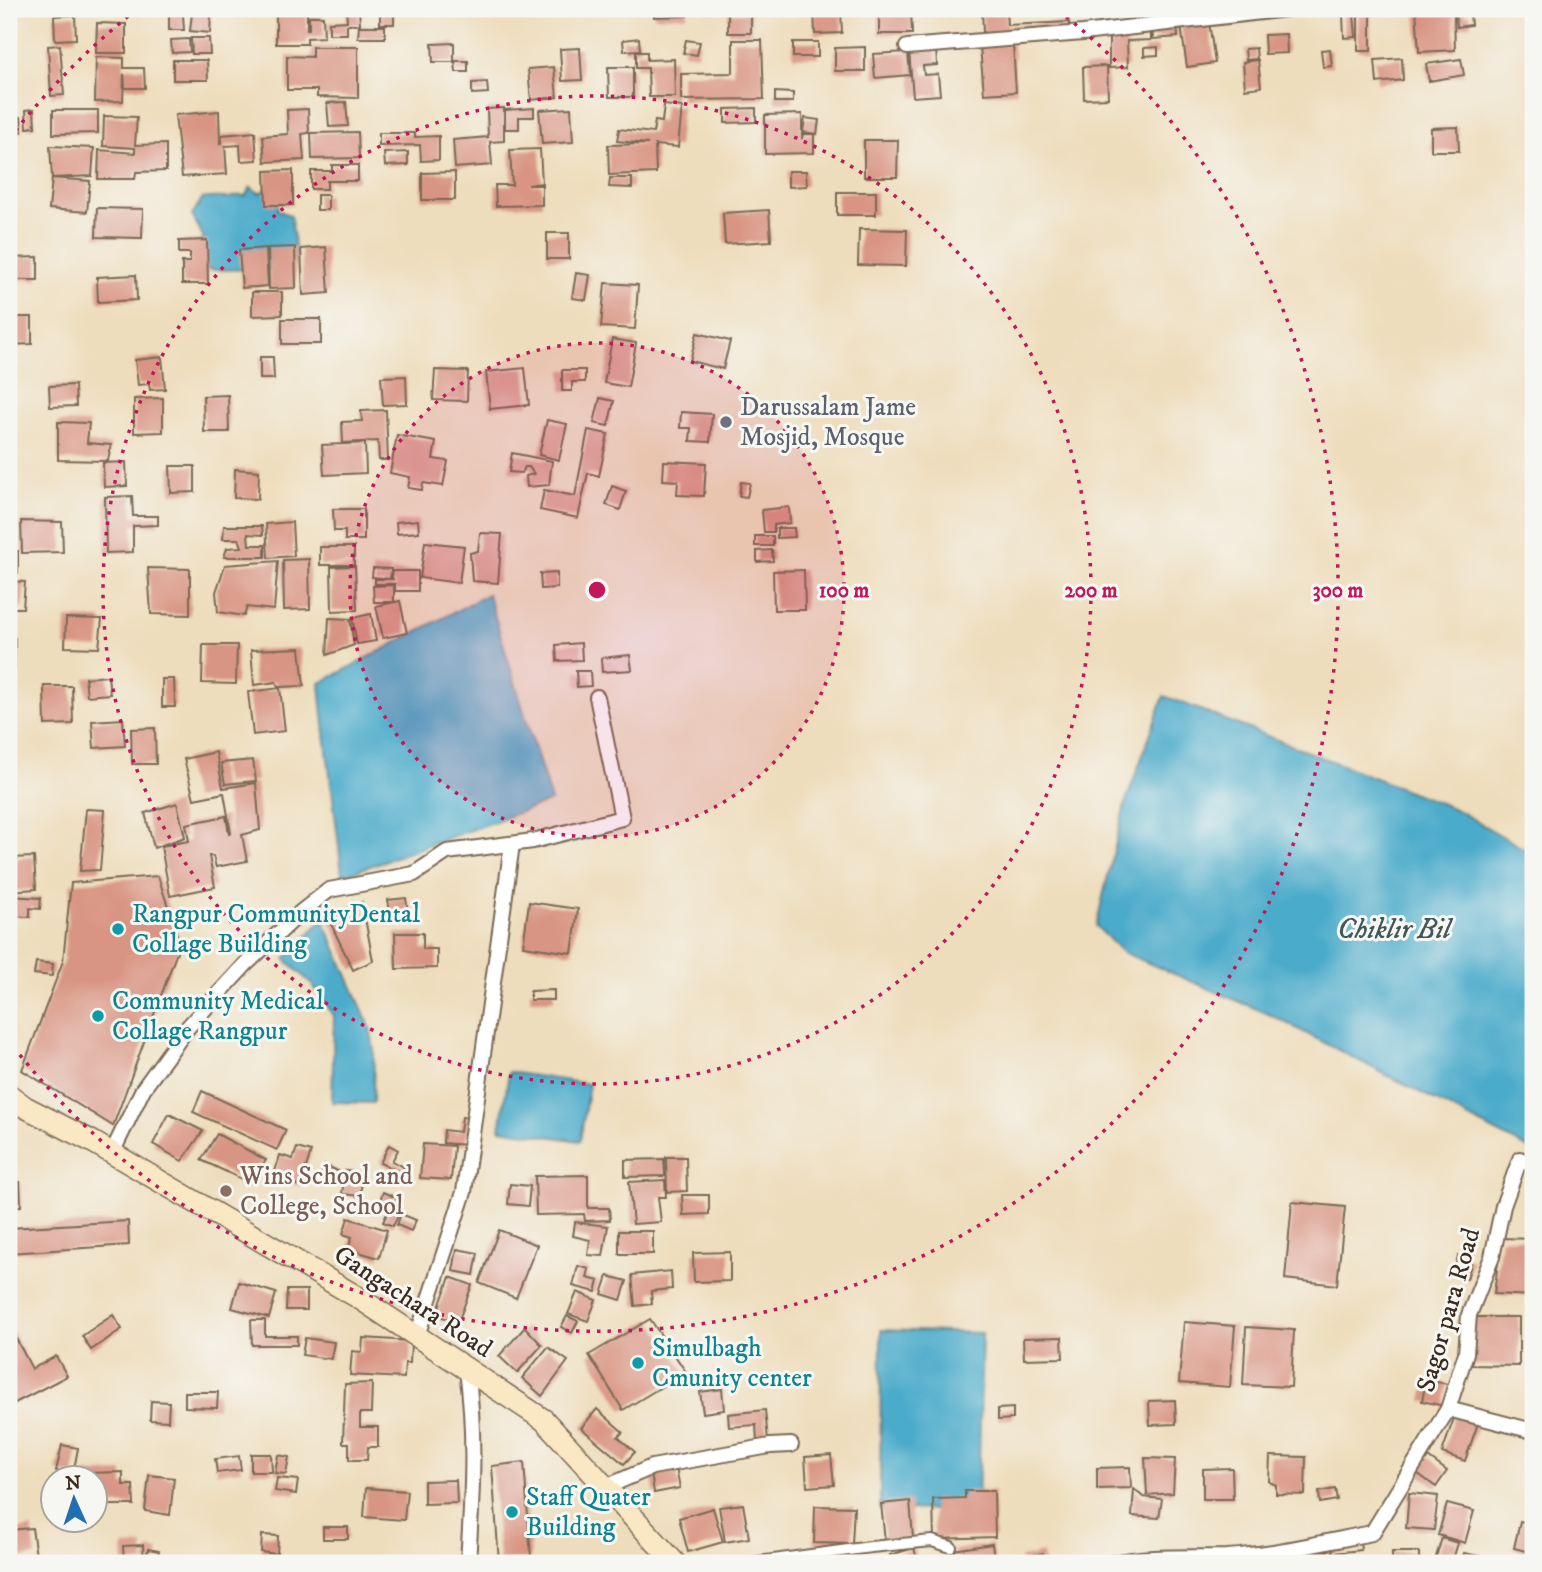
<svg xmlns="http://www.w3.org/2000/svg" width="1542" height="1572" font-family="'IM FELL DW Pica',serif">
<style>
.water{fill:#4babca;stroke:#436a74;stroke-width:2}
.building{fill:#d99583}
.lines{fill:none;stroke-linecap:round;stroke-linejoin:round}
.pedestrian-casing{stroke:#7a6955;stroke-width:14}
.minor-casing{stroke:#7a6955;stroke-width:18}
.secondary-casing{stroke:#7a6955;stroke-width:24}
.pedestrian{stroke:#fff;stroke-width:10}
.minor{stroke:#fff;stroke-width:14}
.secondary{stroke:#fae7c3;stroke-width:21}
.ring{fill:none;stroke:#c2185b;stroke-width:3.5;stroke-dasharray:3.5 7}
.worship-dot{fill:#6b7280;stroke:#f6f6f2;stroke-width:2.5}
.culture-dot{fill:#0f9aa8;stroke:#f6f6f2;stroke-width:2.5}
.education-dot{fill:#8d6e63;stroke:#f6f6f2;stroke-width:2.5}
.labels{text-anchor:middle;dominant-baseline:central;stroke-width:6;stroke-linejoin:round;paint-order:stroke}
.worship-label{font-size:26px;fill:#5b616d;stroke:#f6f6f2;text-anchor:start}
.culture-label{font-size:26px;fill:#0d838f;stroke:#f6f6f2;text-anchor:start}
.education-label{font-size:26px;fill:#785e54;stroke:#f6f6f2;text-anchor:start}
.street-label{font-size:26px;fill:#3b2a1e;stroke:#f6f6f2}
.water-label{font-size:28px;font-style:italic;fill:#41575a;stroke:#f6f6f2}
.centre{fill:#c2185b;stroke:#f6f6f2;stroke-width:3.5}
.ring-label{font-size:21px;text-anchor:middle;font-weight:bold;fill:#c2185b;stroke:#f6f6f2;stroke-width:6;stroke-linejoin:round;paint-order:stroke}
</style>
<rect width="100%" height="100%" fill="#f6f6f2"/>
<filter id="ink" filterUnits="userSpaceOnUse"><feTurbulence type="fractalNoise" baseFrequency=".0143" numOctaves="2"/><feDisplacementMap in="SourceGraphic" scale="14" xChannelSelector="R" yChannelSelector="G"/><feConvolveMatrix kernelMatrix="1 2 1 2 8 2 1 2 1" color-interpolation-filters="sRGB"/></filter>
<filter id="wash" filterUnits="userSpaceOnUse"><feTurbulence type="fractalNoise" baseFrequency=".00686" numOctaves="4" result="noise"/><feDisplacementMap in="SourceGraphic" scale="28" xChannelSelector="R" yChannelSelector="G"/><feGaussianBlur stdDeviation="1.57" result="paint"/><feColorMatrix in="noise" values="0 0 0 0 0 0 0 0 0 0 0 0 0 0 0 0 0 1.4 0 .05"/><feComposite in="paint" operator="in"/></filter>
<g filter="url(#wash)">
<rect width="100%" height="100%" fill="#eeddbc"/>
<g class="water">
<path d="M251,187L259,193L270,188L278,201V210L291,216L296,256L294,265L276,269L212,270L205,267L199,243L204,238L192,215L202,199C211,197 218,198 226,198C234,198 237,194 245,196Z"/>
<path d="M488,594L551,801L342,876C336,812 325,748 320,683Z"/>
<polygon points="1164,696 1455,809 1533,854 1533,1151 1271,1015 1122,952 1096,926 1125,804"/>
<polygon points="323,919 370,1027 374,1049 373,1103 332,1102 334,1016 312,984 285,959"/>
<polygon points="509,1072 589,1084 580,1141 500,1129"/>
<polygon points="881,1330 982,1333 978,1510 880,1509"/>
</g>
<g id="blocks">
<g class="building">
<polygon points="276,9 307,9 307,29 309,29 309,16 323,16 324,37 307,38 307,44 276,44"/>
<polygon points="346,9 359,9 360,24 347,25 347,34 329,34 329,22 347,21"/>
<rect x="380" y="9" width="14" height="15"/>
<polygon points="552,9 591,9 591,13 553,16"/>
<polygon points="654,9 687,9 687,16 654,17"/>
<polygon points="814,9 841,9 842,33 815,34"/>
<polygon points="879,9 911,9 912,34 879,34"/>
<polygon points="982,9 1006,9 1007,25 1069,22 1069,36 1003,39 1003,32 983,33"/>
<polygon points="1416,9 1464,9 1465,14 1454,15 1455,50 1419,52"/>
<rect x="1358" y="11" width="13" height="40"/>
<polygon points="192,13 211,14 210,33 190,31"/>
<rect x="728" y="13" width="23" height="20"/>
<polygon points="1354,14 1356,37 1344,38 1343,15"/>
<polygon points="1470,14 1471,25 1457,27 1456,16"/>
<polygon points="75,15 76,39 55,40 54,16"/>
<polygon points="169,15 183,15 184,30 169,30"/>
<polygon points="1209,22 1215,63 1187,67 1181,26"/>
<polygon points="97,23 126,24 126,53 96,53"/>
<polygon points="1177,25 1178,37 1153,39 1152,27"/>
<polygon points="359,26 385,26 385,38 358,38"/>
<polygon points="1151,28 1151,40 1127,41 1128,67 1109,68 1109,35"/>
<polygon points="1286,34 1287,53 1265,54 1264,35"/>
<polygon points="191,38 209,38 210,54 192,54"/>
<polygon points="639,38 640,50 624,51 623,40"/>
<polygon points="189,39 190,52 172,53 171,40"/>
<polygon points="686,40 700,42 697,55 683,53"/>
<polygon points="733,40 762,40 764,99 681,100 681,74 733,73"/>
<rect x="793" y="42" width="25" height="15"/>
<polygon points="454,43 454,62 433,62 432,44"/>
<polygon points="1013,44 1016,92 984,94 980,46"/>
<polygon points="60,45 64,95 51,96 48,46"/>
<polygon points="312,47 358,47 358,98 317,97 317,90 287,90 287,56 312,57"/>
<polygon points="865,47 865,71 835,71 835,48"/>
<polygon points="1158,47 1158,55 1144,56 1144,48"/>
<polygon points="580,48 582,80 562,81 560,49"/>
<polygon points="1256,48 1257,59 1246,60 1245,49"/>
<polygon points="936,49 937,65 923,66 924,75 938,74 940,95 913,97 909,51"/>
<polygon points="1330,49 1332,66 1323,67 1321,50"/>
<polygon points="636,52 647,52 647,60 674,59 675,97 649,97 648,68 636,68"/>
<polygon points="908,52 910,75 875,78 873,54"/>
<polygon points="96,57 124,58 124,68 144,68 145,88 125,88 124,74 123,101 95,102"/>
<polygon points="1402,58 1403,80 1377,83 1375,60"/>
<polygon points="1461,59 1464,75 1429,81 1426,64"/>
<polygon points="173,60 207,60 208,80 173,80"/>
<polygon points="1258,60 1261,87 1245,89 1243,62"/>
<polygon points="455,61 468,61 468,72 456,72"/>
<polygon points="1107,66 1108,98 1084,99 1083,67"/>
<polygon points="554,67 557,97 531,100 528,69"/>
<polygon points="608,67 633,67 633,97 609,97"/>
<polygon points="487,82 488,93 472,94 472,83"/>
<polygon points="775,92 793,93 793,102 775,102"/>
<polygon points="346,102 348,126 329,127 327,103"/>
<polygon points="664,105 682,107 678,147 655,145 656,173 609,175 608,145 648,144 617,141 619,129 653,133 655,121 662,122"/>
<polygon points="504,108 504,141 490,142 492,165 455,168 453,140 488,137 487,109"/>
<polygon points="534,108 534,117 519,117 519,129 505,129 505,110"/>
<polygon points="571,108 573,142 542,144 539,110"/>
<polygon points="756,108 756,122 725,123 725,109"/>
<polygon points="34,109 35,127 27,128 26,110"/>
<polygon points="308,109 309,133 302,134 304,160 265,162 263,136 288,134 287,110"/>
<polygon points="53,110 98,110 98,133 53,134"/>
<polygon points="219,111 220,144 222,143 222,135 255,132 257,160 241,161 240,145 225,146 227,174 182,177 175,115"/>
<polygon points="802,114 802,139 803,134 814,134 814,153 765,154 765,115"/>
<polygon points="104,116 137,117 135,145 166,144 166,171 136,172 135,179 98,179 99,150 135,153 135,148 103,146"/>
<polygon points="21,117 22,132 9,132 9,118"/>
<polygon points="805,118 819,120 817,134 803,132"/>
<polygon points="1458,127 1459,151 1431,151 1431,128"/>
<polygon points="358,132 359,158 312,159 311,133"/>
<polygon points="379,133 415,133 415,137 439,136 439,160 421,161 420,145 379,146"/>
<polygon points="864,140 898,140 897,177 864,177"/>
<polygon points="50,146 94,148 92,176 52,178"/>
<polygon points="540,149 542,183 528,185 542,185 542,205 496,206 495,185 512,185 510,150"/>
<polygon points="408,152 408,165 385,166 384,153"/>
<polygon points="332,165 358,165 358,181 327,181 327,189 311,189 311,171 332,171"/>
<polygon points="293,170 293,205 266,205 265,171"/>
<polygon points="788,171 806,171 807,186 788,187"/>
<polygon points="455,172 455,200 422,200 422,173"/>
<polygon points="52,178 90,181 87,212 49,209"/>
<polygon points="610,178 632,178 632,188 609,187"/>
<rect x="837" y="192" width="39" height="23"/>
<rect x="317" y="195" width="11" height="15"/>
<polygon points="97,208 143,209 142,238 96,237"/>
<polygon points="769,210 771,241 725,244 723,213"/>
<polygon points="859,229 907,230 906,266 858,265"/>
<rect x="547" y="233" width="22" height="26"/>
<polygon points="207,240 208,284 182,284 182,262 190,262 190,253 179,253 179,241"/>
<polygon points="295,247 296,288 269,289 268,248"/>
<polygon points="326,247 329,293 303,295 301,249"/>
<polygon points="266,248 268,286 242,288 239,250"/>
<polygon points="38,257 38,280 9,280 9,258"/>
<polygon points="576,273 590,275 586,300 572,298"/>
<polygon points="136,275 137,300 98,302 97,277"/>
<polygon points="605,283 638,285 635,329 601,327"/>
<polygon points="252,292 282,292 282,315 252,316"/>
<polygon points="9,317 32,317 32,344 9,345"/>
<rect x="282" y="319" width="39" height="25"/>
<polygon points="697,333 730,341 723,369 690,361"/>
<polygon points="612,339 636,343 628,387 604,383"/>
<polygon points="162,357 165,389 150,390 149,384 138,385 135,360"/>
<polygon points="260,357 273,357 274,379 260,379"/>
<polygon points="525,368 529,405 490,409 486,372"/>
<polygon points="435,370 468,371 467,401 433,400"/>
<polygon points="562,370 585,370 585,382 572,382 572,391 562,391"/>
<polygon points="406,376 407,404 383,405 381,377"/>
<polygon points="75,385 76,406 50,407 49,386"/>
<polygon points="228,395 229,432 204,432 203,396"/>
<polygon points="163,398 163,432 134,433 134,399"/>
<polygon points="600,398 614,401 608,426 594,423"/>
<polygon points="386,410 388,460 379,460 378,441 343,443 342,422 362,421 361,411"/>
<polygon points="681,412 712,414 710,442 690,441 691,428 680,428"/>
<polygon points="547,420 567,424 559,460 539,455"/>
<polygon points="58,422 89,423 87,443 111,445 108,461 58,460"/>
<polygon points="588,430 608,434 599,476 588,473 578,518 540,510 544,490 575,496"/>
<polygon points="397,435 436,442 433,459 448,461 443,486 423,483 422,490 408,488 410,477 390,473"/>
<polygon points="365,443 366,473 324,475 322,445"/>
<polygon points="512,453 552,461 549,485 527,487 526,476 534,474 529,467 525,467 522,473 509,472"/>
<polygon points="664,461 706,463 704,496 677,495 678,481 663,480"/>
<polygon points="126,462 127,486 104,487 103,463"/>
<polygon points="170,466 195,466 195,492 171,493"/>
<polygon points="235,469 259,471 258,499 234,498"/>
<polygon points="741,482 750,483 747,497 739,496"/>
<polygon points="612,486 626,491 620,510 606,505"/>
<polygon points="132,496 133,516 158,516 158,525 133,526 133,552 106,553 105,497"/>
<polygon points="789,507 790,523 774,525 774,532 764,532 762,510"/>
<polygon points="333,509 364,509 364,540 345,540 345,531 334,531"/>
<polygon points="418,520 419,532 397,534 396,522"/>
<polygon points="21,521 62,522 63,552 22,553"/>
<polygon points="292,522 294,556 268,558 266,524"/>
<polygon points="224,526 262,526 263,535 248,534 249,545 265,545 265,557 224,557 227,548 242,547 239,539 223,539"/>
<polygon points="777,528 794,528 795,537 777,538"/>
<polygon points="480,533 502,534 498,583 472,581 470,553 478,551"/>
<rect x="755" y="536" width="18" height="10"/>
<polygon points="9,542 13,542 13,551 18,551 18,573 9,573"/>
<polygon points="425,542 464,546 459,583 420,578"/>
<rect x="320" y="547" width="34" height="18"/>
<polygon points="772,550 773,561 757,562 757,551"/>
<polygon points="309,559 310,609 284,610 283,560"/>
<polygon points="278,561 274,610 247,607 244,616 218,612 216,592 225,565"/>
<polygon points="355,566 357,610 332,611 331,567"/>
<polygon points="148,568 190,569 190,615 151,614"/>
<polygon points="373,568 391,569 390,579 372,577"/>
<polygon points="804,570 805,610 774,610 773,571"/>
<polygon points="392,571 418,571 418,591 395,591 395,584 375,584 375,579 394,579 392,579"/>
<polygon points="557,573 557,588 541,589 540,574"/>
<polygon points="9,581 25,582 23,608 9,608"/>
<polygon points="394,585 394,602 374,602 373,586"/>
<polygon points="400,601 407,633 383,638 376,606"/>
<polygon points="371,614 376,641 357,644 352,618"/>
<polygon points="66,618 102,619 99,648 65,647"/>
<polygon points="329,618 350,619 354,645 327,655"/>
<polygon points="15,638 15,669 9,669 9,639"/>
<polygon points="581,643 582,660 557,661 556,645"/>
<polygon points="203,645 237,645 236,684 202,683"/>
<polygon points="300,648 304,686 278,687 276,682 254,685 251,650"/>
<polygon points="630,655 632,670 602,672 601,658"/>
<polygon points="576,671 590,671 591,686 577,687"/>
<polygon points="108,676 110,694 87,696 85,678"/>
<polygon points="162,679 174,679 175,707 162,707"/>
<polygon points="44,686 72,686 73,724 45,725"/>
<polygon points="280,688 285,731 253,735 248,692"/>
<polygon points="123,719 125,746 94,748 92,721"/>
<polygon points="155,728 156,764 132,764 131,729"/>
<polygon points="216,752 223,788 256,783 260,830 242,835 247,861 216,867 213,856 209,856 215,887 170,896 161,846 189,841 186,824 226,816 229,834 231,833 224,793 194,799 184,759"/>
<polygon points="253,760 256,781 225,784 221,763"/>
<polygon points="177,803 185,837 154,848 145,813"/>
<polygon points="86,809 105,810 100,870 80,871"/>
<polygon points="34,857 36,889 9,891 9,858"/>
<polygon points="158,876 180,944 113,1126 22,1070 63,961 71,883"/>
<polygon points="9,896 41,898 40,909 30,908 30,917 9,916"/>
<polygon points="406,898 409,919 391,921 388,900"/>
<polygon points="362,902 373,961 353,970 328,918"/>
<polygon points="529,902 578,909 572,953 523,946"/>
<polygon points="395,933 423,933 423,949 437,949 437,968 396,969"/>
<polygon points="36,962 53,964 52,976 34,974"/>
<polygon points="554,990 554,1000 530,1000 530,991"/>
<polygon points="202,1091 286,1130 277,1150 193,1112"/>
<polygon points="169,1114 203,1131 182,1161 153,1144"/>
<polygon points="462,1117 470,1118 466,1145 443,1143 444,1130 460,1132"/>
<polygon points="217,1134 266,1160 250,1183 201,1160"/>
<polygon points="423,1144 454,1146 451,1180 420,1178"/>
<polygon points="389,1145 398,1150 392,1161 404,1167 401,1173 380,1163"/>
<polygon points="297,1148 311,1152 300,1186 273,1178 280,1155 293,1159"/>
<polygon points="666,1157 686,1157 687,1191 667,1192"/>
<polygon points="664,1159 665,1176 625,1177 625,1160"/>
<polygon points="325,1165 342,1173 337,1185 320,1177"/>
<polygon points="345,1171 363,1173 360,1196 342,1194"/>
<polygon points="588,1175 588,1208 609,1208 610,1220 585,1221 584,1214 536,1215 535,1176"/>
<polygon points="665,1180 666,1197 658,1197 661,1222 633,1224 629,1182"/>
<polygon points="9,1182 20,1182 21,1206 9,1207"/>
<polygon points="510,1184 530,1186 528,1206 508,1204"/>
<polygon points="383,1192 397,1198 394,1205 380,1200"/>
<polygon points="682,1195 709,1195 709,1214 683,1215"/>
<polygon points="1292,1202 1345,1207 1337,1285 1285,1279"/>
<polygon points="390,1207 400,1212 393,1226 383,1222"/>
<polygon points="401,1214 416,1220 411,1231 397,1225"/>
<polygon points="348,1218 387,1230 379,1258 348,1249 352,1237 343,1234"/>
<polygon points="128,1221 129,1245 9,1253 9,1228"/>
<polygon points="575,1222 608,1226 603,1256 588,1255 590,1240 573,1236"/>
<polygon points="499,1230 537,1245 516,1298 479,1283"/>
<rect x="619" y="1231" width="34" height="23"/>
<polygon points="1501,1238 1533,1239 1533,1296 1494,1294"/>
<polygon points="457,1249 478,1253 474,1275 453,1271"/>
<polygon points="730,1252 730,1281 694,1282 693,1253"/>
<polygon points="1458,1256 1472,1260 1467,1279 1453,1276"/>
<polygon points="578,1266 589,1269 587,1278 599,1281 596,1292 573,1286"/>
<polygon points="671,1271 672,1289 651,1291 652,1304 635,1306 632,1275"/>
<polygon points="608,1276 627,1281 621,1300 602,1294"/>
<polygon points="450,1277 472,1285 458,1322 436,1315"/>
<polygon points="239,1282 276,1293 269,1318 232,1308"/>
<polygon points="287,1290 307,1290 307,1310 286,1310"/>
<polygon points="577,1292 596,1300 588,1321 568,1314"/>
<polygon points="113,1315 122,1329 91,1350 82,1336"/>
<polygon points="567,1316 578,1321 572,1333 561,1327"/>
<polygon points="1472,1317 1519,1317 1519,1366 1472,1365"/>
<polygon points="650,1319 686,1372 623,1410 589,1355"/>
<polygon points="251,1320 265,1320 265,1336 297,1336 297,1345 252,1345"/>
<polygon points="1184,1322 1235,1326 1230,1387 1179,1383"/>
<polygon points="9,1325 32,1369 56,1356 67,1376 9,1406"/>
<polygon points="525,1327 542,1345 517,1373 499,1356"/>
<polygon points="1246,1327 1294,1330 1291,1387 1243,1385"/>
<polygon points="1062,1337 1063,1358 1024,1359 1023,1338"/>
<polygon points="305,1338 334,1342 331,1359 302,1355"/>
<polygon points="363,1338 411,1341 410,1363 405,1363 404,1378 350,1375 352,1351 362,1352"/>
<polygon points="548,1347 568,1361 542,1396 522,1378"/>
<polygon points="1426,1380 1448,1384 1444,1406 1422,1401"/>
<polygon points="372,1383 371,1413 360,1413 360,1427 378,1427 378,1447 368,1447 367,1460 349,1460 349,1443 343,1443 345,1384"/>
<polygon points="722,1389 724,1410 703,1413 700,1392"/>
<polygon points="185,1392 218,1392 217,1408 185,1407"/>
<polygon points="1175,1400 1176,1424 1150,1425 1149,1401"/>
<polygon points="151,1401 169,1402 168,1421 150,1420"/>
<polygon points="1013,1408 1013,1419 998,1420 998,1409"/>
<polygon points="597,1409 623,1432 618,1437 635,1452 624,1464 581,1428"/>
<polygon points="765,1410 768,1440 757,1441 756,1425 729,1427 728,1414"/>
<polygon points="1455,1415 1478,1423 1465,1461 1442,1453"/>
<polygon points="62,1445 78,1448 73,1475 56,1471"/>
<polygon points="251,1454 271,1454 272,1472 251,1472"/>
<polygon points="278,1455 289,1457 286,1474 275,1473"/>
<polygon points="831,1455 834,1485 807,1487 805,1457"/>
<polygon points="239,1456 241,1470 217,1473 215,1459"/>
<polygon points="1270,1456 1306,1457 1305,1495 1276,1494 1276,1485 1269,1482"/>
<polygon points="1428,1457 1447,1471 1436,1487 1417,1473"/>
<polygon points="1145,1458 1175,1459 1173,1493 1147,1495"/>
<polygon points="524,1462 531,1558 499,1562 492,1466"/>
<polygon points="1130,1467 1131,1488 1097,1489 1097,1468"/>
<polygon points="676,1468 680,1488 654,1493 651,1472"/>
<polygon points="1232,1468 1233,1499 1203,1499 1203,1469"/>
<polygon points="123,1472 123,1485 133,1485 134,1505 103,1505 103,1493 94,1493 94,1478 86,1478 86,1473"/>
<polygon points="149,1475 174,1478 170,1515 145,1511"/>
<polygon points="277,1478 298,1480 296,1494 275,1491"/>
<polygon points="456,1480 457,1503 424,1504 424,1481"/>
<polygon points="366,1488 407,1491 404,1520 364,1517"/>
<polygon points="1134,1489 1143,1497 1162,1499 1159,1518 1132,1516"/>
<polygon points="1335,1489 1337,1500 1320,1503 1319,1492"/>
<polygon points="965,1491 994,1491 995,1537 934,1539 933,1499 965,1498"/>
<polygon points="1409,1493 1438,1496 1434,1530 1406,1528"/>
<polygon points="910,1501 913,1538 885,1541 881,1504"/>
<polygon points="743,1504 749,1538 725,1542 719,1507"/>
<polygon points="1447,1504 1474,1511 1465,1543 1438,1535"/>
<polygon points="815,1506 854,1507 852,1544 814,1543"/>
<polygon points="713,1508 723,1542 688,1552 679,1518"/>
<polygon points="1520,1521 1533,1524 1533,1553 1514,1548"/>
<rect x="323" y="1527" width="25" height="12"/>
<polygon points="32,1528 36,1556 9,1559 9,1530"/>
<polygon points="262,1535 278,1536 277,1554 261,1552"/>
<polygon points="1442,1538 1458,1543 1452,1563 1434,1563"/>
<polygon points="1360,1540 1361,1550 1333,1553 1331,1544"/>
<polygon points="992,1544 995,1563 955,1563 953,1550"/>
<polygon points="143,1545 144,1563 124,1563 123,1546"/>
<polygon points="914,1548 918,1563 892,1563 890,1555"/>
<polygon points="1327,1548 1327,1563 1288,1563 1288,1550"/>
<polygon points="148,1549 159,1551 156,1563 145,1563"/>
<rect x="1392" y="1552" width="27" height="11"/>
<polygon points="1043,1553 1045,1563 1021,1563 1020,1558"/>
<polygon points="1464,1553 1489,1558 1488,1563 1462,1563"/>
</g>
</g>
</g>
<g filter="url(#ink)">
<use href="#blocks" fill-opacity="0" stroke="#7a6955" stroke-width="2"/>
<g class="lines">
<g class="pedestrian-casing">
<polyline id="pedestrian" points="750,1563 871,1547 932,1541 951,1547"/>
</g>
<g class="minor-casing">
<g id="minor">
<polyline points="907,47 1083,33 1287,9"/>
<polyline points="112,1153 143,1089 188,1027 245,965 301,912 329,890 414,874 447,852 533,841 622,818 597,697"/>
<polyline points="417,1336 464,1192 512,844"/>
<path d="M467,1370C476,1435 472,1498 468,1563"/>
<polyline points="1448,1409 1533,1431"/>
<polyline points="606,1487 652,1467 770,1446 791,1445"/>
<path d="M1113,1563C1150,1555 1189,1558 1227,1557C1276,1554 1325,1542 1372,1533L1448,1409L1466,1353L1469,1315L1492,1257L1503,1206L1520,1159L1533,1165"/>
</g>
</g>
<g class="secondary-casing">
<polyline id="secondary" points="9,1095 25,1107 93,1142 359,1298 544,1420 675,1563"/>
</g>
<use href="#pedestrian" class="pedestrian"/>
<use href="#minor" class="minor"/>
<use href="#secondary" class="secondary"/>
</g>
</g>
<circle cx="597" cy="590" r="247" fill="#c2185b" fill-opacity=".12"/>
<g class="ring">
<circle cx="597" cy="590" r="247"/>
<circle cx="597" cy="590" r="494"/>
<path d="M9 139A741 741 0 0 1 136 10M1058 10A741 741 0 1 1 9 1041"/>
</g>
<circle class="worship-dot" cx="726" cy="422" r="7"/>
<g class="culture-dot">
<circle cx="118" cy="929" r="7"/>
<circle cx="98" cy="1016" r="7"/>
<circle cx="638" cy="1363" r="7"/>
<circle cx="512" cy="1512" r="7"/>
</g>
<circle class="education-dot" cx="226" cy="1191" r="7"/>
<g class="labels">
<g class="worship-label">
<text x="740" y="407">Darussalam Jame<tspan x="740" dy="30">Mosjid, Mosque</tspan></text>
</g>
<g class="culture-label">
<text x="132" y="914">Rangpur CommunityDental<tspan x="132" dy="30">Collage Building</tspan></text>
<text x="112" y="1001">Community Medical<tspan x="112" dy="30">Collage Rangpur</tspan></text>
<text x="652" y="1348">Simulbagh<tspan x="652" dy="30">Cmunity center</tspan></text>
<text x="526" y="1497">Staff Quater<tspan x="526" dy="30">Building</tspan></text>
</g>
<g class="education-label">
<text x="240" y="1176">Wins School and<tspan x="240" dy="30">College, School</tspan></text>
</g>
<g class="street-label">
<text transform="translate(413 1302) rotate(33)">Gangachara Road</text>
<text transform="translate(1449 1310) rotate(-74)">Sagor para Road</text>
</g>
<g class="water-label">
<text x="1394" y="929">Chiklir Bil</text>
</g>
</g>
<circle cx="597" cy="590" r="10" class="centre"/>
<g class="ring-label">
<text x="844" y="597">100 m</text>
<text x="1091" y="597">200 m</text>
<text x="1338" y="597">300 m</text>
</g>
<rect width="1542" height="1572" fill="none" stroke="#f6f6f2" stroke-width="35"/>
<g transform="translate(74 1499) rotate(357)"><circle r="33" fill="#f6f6f2" stroke="#aba49d" stroke-width="2"/>
<path d="M0-5L12 26L0 18L-12 26Z" fill="#1f6fb2"/>
<text y="-10" font-size="19" font-weight="bold" text-anchor="middle" fill="#3b2a1e">N</text>
</g>
</svg>
